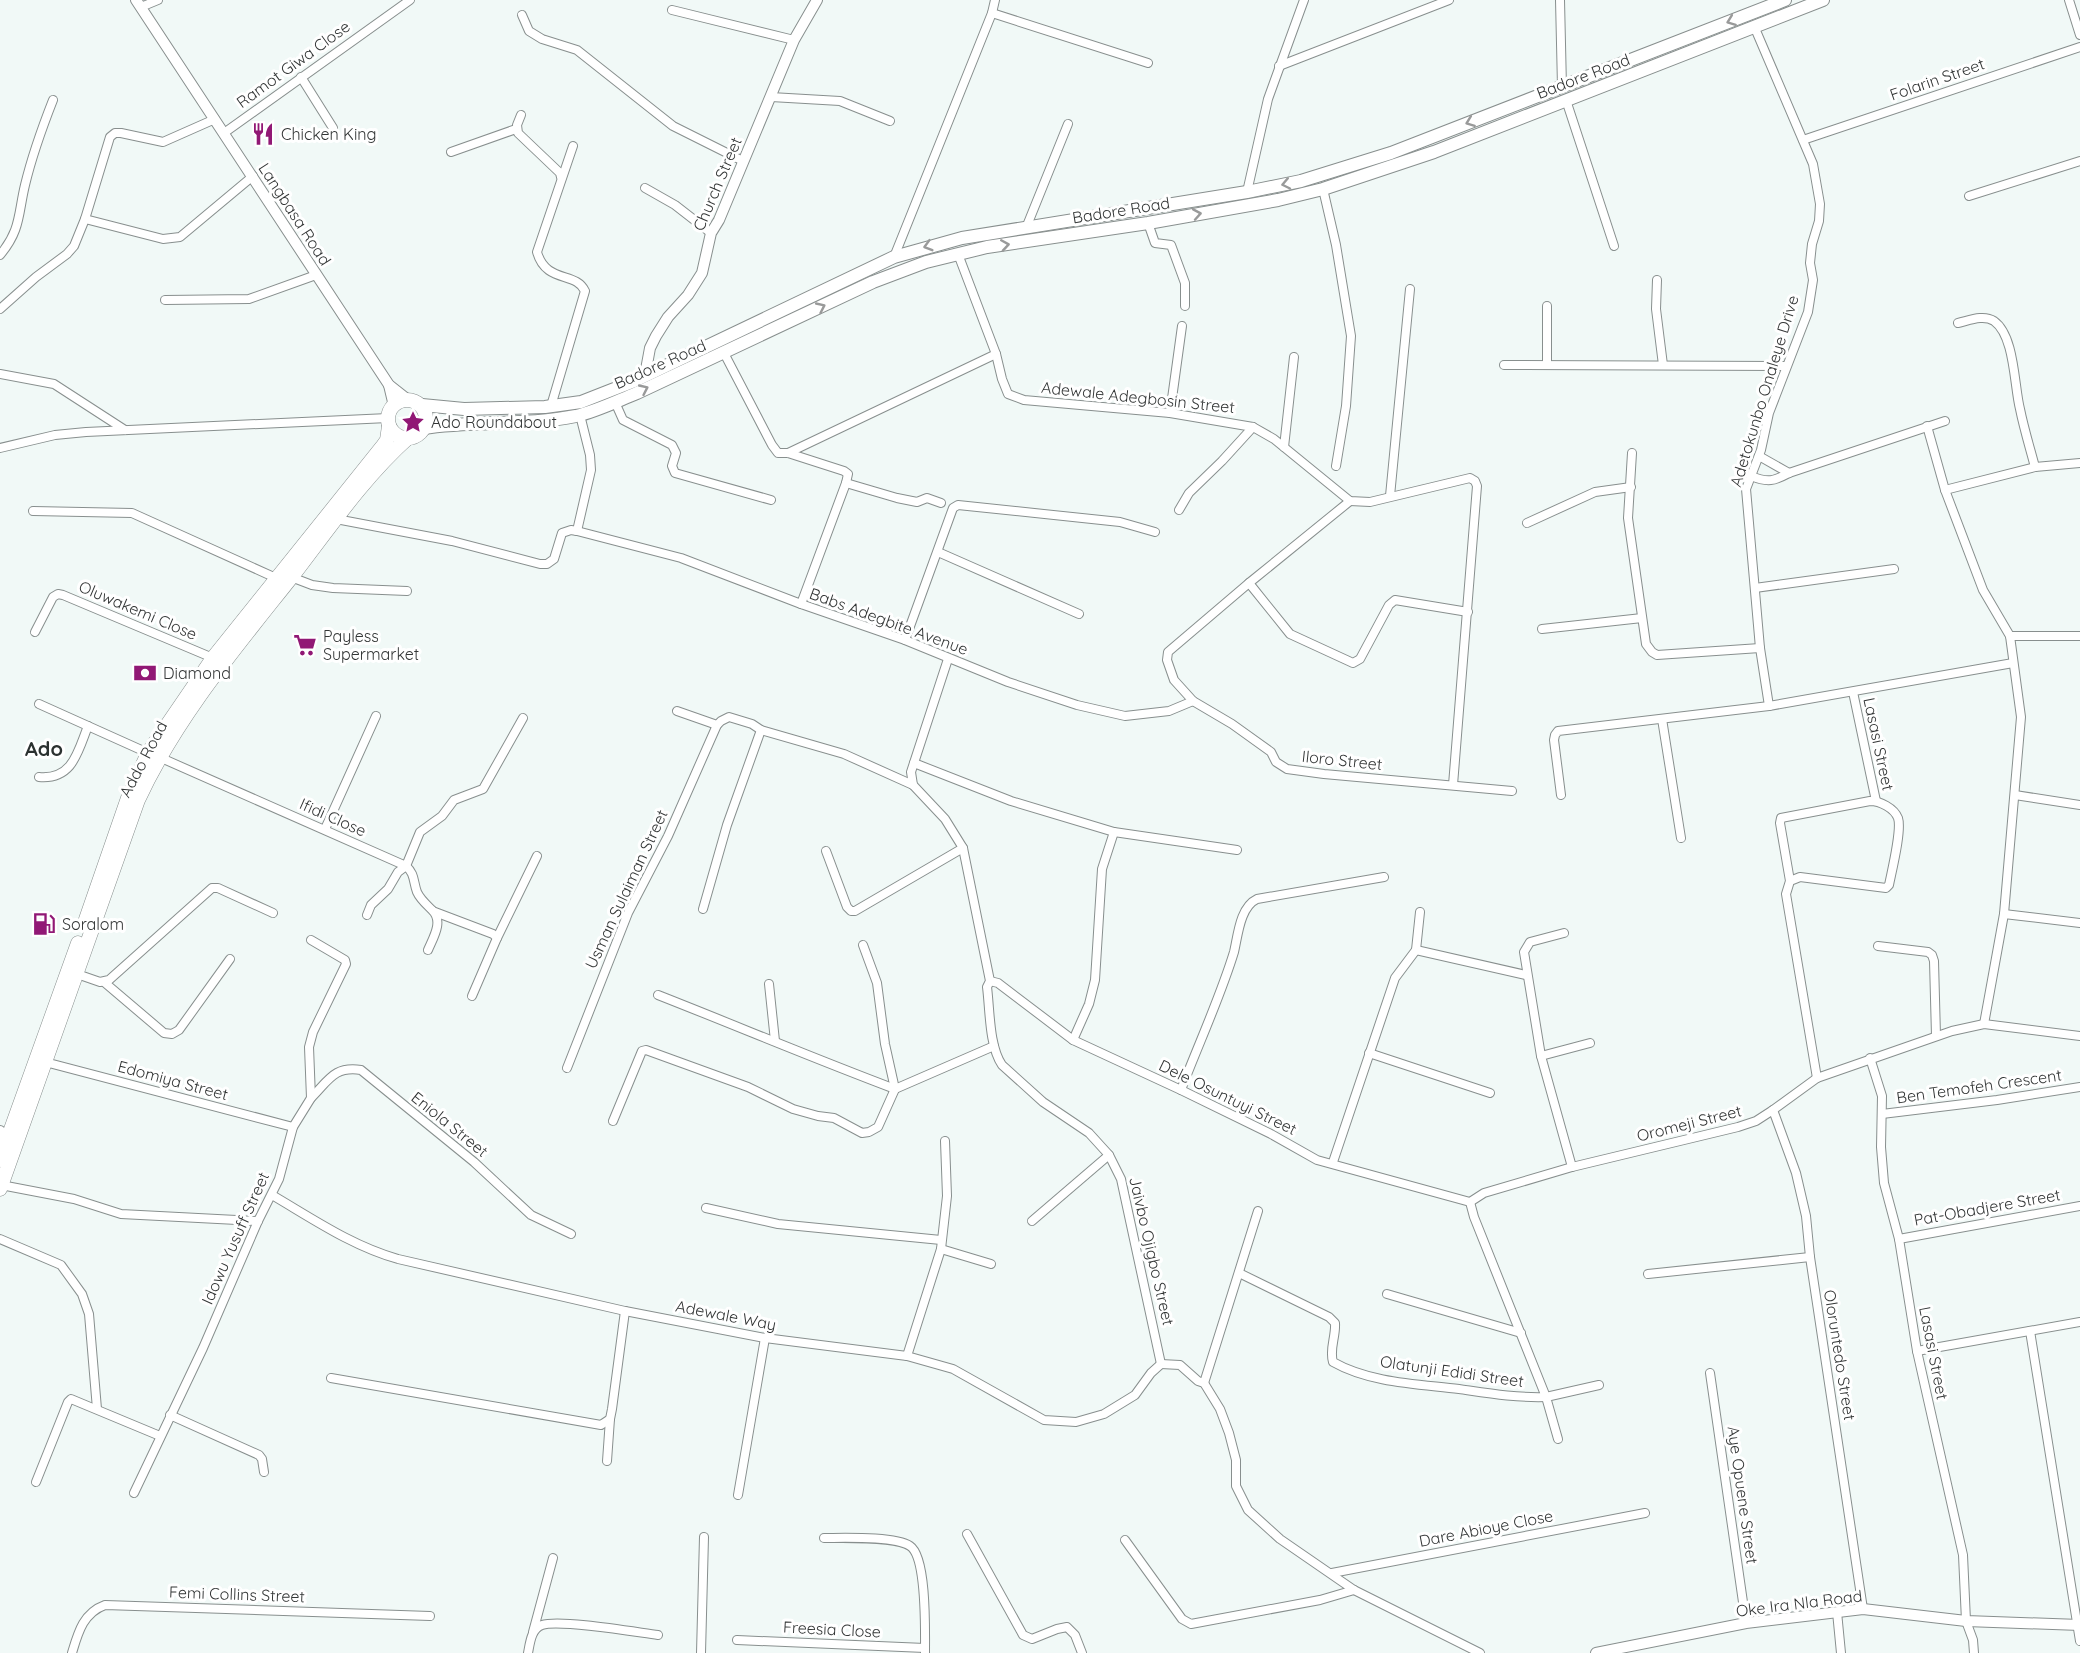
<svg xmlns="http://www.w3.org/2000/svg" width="2080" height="1653" font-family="Quicksand,sans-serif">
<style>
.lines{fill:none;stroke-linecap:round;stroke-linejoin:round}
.minor-casing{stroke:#888f8e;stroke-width:10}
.tertiary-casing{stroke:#888f8e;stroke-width:12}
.secondary-casing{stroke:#888f8e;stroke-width:14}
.primary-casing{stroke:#888f8e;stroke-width:15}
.minor{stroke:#fff;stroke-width:8}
.tertiary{stroke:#fff;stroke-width:10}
.secondary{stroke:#fff;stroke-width:12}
.primary{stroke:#fff;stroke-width:14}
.oneway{stroke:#999a9a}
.labels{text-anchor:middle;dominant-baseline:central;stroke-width:6;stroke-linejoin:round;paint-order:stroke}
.street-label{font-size:16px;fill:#333636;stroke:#fff}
.poi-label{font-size:16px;fill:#333636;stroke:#fff;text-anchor:start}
.quarter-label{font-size:20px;font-weight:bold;fill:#2b3130;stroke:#fff}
</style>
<rect width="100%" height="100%" fill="#f1f9f7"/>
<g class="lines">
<g class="minor-casing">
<g id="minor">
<polyline points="1560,0 1562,87"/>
<polyline points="2069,0 2080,35"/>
<polyline points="141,7 158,0"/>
<polyline points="672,10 794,40"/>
<polyline points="992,13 1148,63"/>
<polyline points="522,15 529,31 542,39 577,50 673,126 743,161"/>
<polyline points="1754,26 1813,164 1820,204 1819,221 1812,244 1810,263 1813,280 1808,312 1769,413 1761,450 1746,489 1760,648 1769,706"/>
<polyline points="1279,66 1449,0"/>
<polyline points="301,77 333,128"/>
<polyline points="771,97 840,101 890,121"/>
<polyline points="1566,100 1614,246"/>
<polyline points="521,115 517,125 518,133 560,173 561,177"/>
<polyline points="224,133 410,0"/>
<polyline points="1803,140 2080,47"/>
<polyline points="451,152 516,129"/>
<polyline points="645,188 675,205 711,233"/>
<polyline points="1323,189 1336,245 1351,336 1346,406 1336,466"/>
<polyline points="1247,192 1268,99 1304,0"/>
<polyline points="1969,196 2080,161"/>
<polyline points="85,219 163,239 180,237 253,176"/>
<polyline points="1148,223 1155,243 1171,245 1185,283 1185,306"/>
<polyline points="1026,228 1068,124"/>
<polyline points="958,254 996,354 1002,379 1008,394 1024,400 1170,413 1253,427 1274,439 1350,501 1370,502 1470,478 1475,481 1477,486 1453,785"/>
<path d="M0,255C21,230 18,214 25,185C32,156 42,128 53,100"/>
<polyline points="894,257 992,13 995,0"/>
<polyline points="1657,280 1656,309 1663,365"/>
<polyline points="165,300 249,299 316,275"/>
<polyline points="0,309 36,277 67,254 74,246 85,219 110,137 115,133 121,133 163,142 215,119"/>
<path d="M1958,323C1968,321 1983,314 1994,321C2015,336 2014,386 2020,409C2024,429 2030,448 2035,467"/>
<polyline points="724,353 772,445 778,453 788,453 844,471 848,474 846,483 801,604"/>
<polyline points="1504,365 1786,366"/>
<polyline points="1547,365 1547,306"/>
<polyline points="0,374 54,384 125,430"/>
<polyline points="615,402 623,420 672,445 676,453 672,466 675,473 771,500"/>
<path d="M551,406L585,291C576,271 546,284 537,252L573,146"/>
<polyline points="1170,413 1182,326"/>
<polyline points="1927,426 1945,490 1983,590 2010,636 2021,717 2004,914 1984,1024"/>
<polyline points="1284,447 1294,357"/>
<polyline points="0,448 55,435 86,432 388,418"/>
<polyline points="788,453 996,354"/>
<polyline points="1632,453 1628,518 1646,644 1652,652 1657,655 1760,648"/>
<polyline points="1759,456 1789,473"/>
<path d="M1751,476C1768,483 1774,481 1789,473L1945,421"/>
<polyline points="846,483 897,498 917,502 927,498 941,503"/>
<polyline points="1945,490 2035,467 2080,463"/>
<polyline points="1390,496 1410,289"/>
<polyline points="1350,501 1249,583 1168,652 1167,660 1174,680 1193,701 1232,724 1271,752 1276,762 1287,769 1324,774 1512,791"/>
<polyline points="1179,510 1189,493 1222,461 1253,427"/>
<polyline points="33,511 132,513 276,578"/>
<polyline points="336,519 452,541 540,564 547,564 554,559 562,533 571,530 577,531 591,470 590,455 580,415"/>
<polyline points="1527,523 1595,492 1631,487"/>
<polyline points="577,531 681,558 801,604 905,640 1008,682 1077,705 1125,716 1169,711 1193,701"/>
<polyline points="938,552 1079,614"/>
<polyline points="291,577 312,585 333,588 407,591"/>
<polyline points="1249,583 1290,634 1353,663 1360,659 1389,605 1395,600 1468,612"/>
<polyline points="1755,588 1894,569"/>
<polyline points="1542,629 1642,618"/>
<polyline points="35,632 53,597 58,594 63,595 213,658"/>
<polyline points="2010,636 2080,636"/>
<polyline points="905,640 953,508 958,505 1120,522 1155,532"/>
<path d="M948,659L911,772L913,785L945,819L963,848L990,981L987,987C990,1010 989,1046 1002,1065L1043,1102L1089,1133L1109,1155L1121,1179L1161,1364"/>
<polyline points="1853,692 1876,801"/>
<polyline points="39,704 148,753"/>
<polyline points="677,711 717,725 721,721 729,717 752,724 761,730 844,754 913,785"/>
<polyline points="1662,719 1681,838"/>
<path d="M159,757L406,866C415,874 413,881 417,892C420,899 427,905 432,910C444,921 433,938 428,950"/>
<polyline points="914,763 1011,801 1114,832 1237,850"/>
<path d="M39,777C73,780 78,751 88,726"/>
<polyline points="1561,795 1554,740 1555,735 1558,731 1769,706 2013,663"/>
<polyline points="2015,795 2080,805"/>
<polyline points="325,829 376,716"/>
<polyline points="826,851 847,907 851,911 855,911 963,848"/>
<path d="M1790,881L1800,877L1886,888L1889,885C1892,870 1902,830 1898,818C1894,808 1880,801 1870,801L1781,818L1780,823L1790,881L1786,894L1817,1078"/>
<polyline points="703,909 727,825 761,730"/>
<polyline points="435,912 493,934 497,938 472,996"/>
<polyline points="2004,914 2080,923"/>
<polyline points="367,915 371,905 388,889 398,872 406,866 420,832 442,816 454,800 483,789 523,718"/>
<polyline points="1564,933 1530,942 1524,952 1541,1056 1572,1167"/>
<polyline points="497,938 537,856"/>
<polyline points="1878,946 1928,952 1932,955 1934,961 1936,1036"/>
<polyline points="1416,950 1526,975"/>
<polyline points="77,974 100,982 109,980 212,888 218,888 273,913"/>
<polyline points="990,981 998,983 1073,1040 1181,1090 1271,1134 1317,1160 1470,1202"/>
<polyline points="104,982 164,1033 172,1034 179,1030 230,959"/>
<polyline points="769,984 775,1041"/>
<path d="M658,995C737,1026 815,1059 895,1089L994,1046"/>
<polyline points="1073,1040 1089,1004 1095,980 1102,869 1114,832"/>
<polyline points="1369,1053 1490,1093"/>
<polyline points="1541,1056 1590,1043"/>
<polyline points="1870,1058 1882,1096 1881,1147 1884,1183 1899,1239 1917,1351 1963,1555 1966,1621 1973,1640 1974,1653"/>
<polyline points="45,1062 293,1127"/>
<polyline points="567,1068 628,913 668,836 717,725"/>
<path d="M1181,1090C1198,1045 1220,998 1234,952C1238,935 1240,907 1257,899L1384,877"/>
<path d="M311,1098C329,1080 334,1066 361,1070L474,1162L531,1215L571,1234"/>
<polyline points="1773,1110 1796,1173 1806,1216 1810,1257 1863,1609"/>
<polyline points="1882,1114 1997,1100 2080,1087"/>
<polyline points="613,1121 642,1051 646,1050 748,1087 793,1109 818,1116 834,1118 862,1133 869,1132 878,1127 895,1089 885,1044 877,983 863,945"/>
<polyline points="1333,1162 1395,978 1416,950 1420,912"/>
<polyline points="1,1185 74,1199 121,1214 258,1221"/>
<path d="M272,1195C313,1219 352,1246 398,1259L625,1311L765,1338L907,1356L953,1369L1044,1420L1076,1422L1104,1414L1135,1395L1151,1373L1161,1364"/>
<polyline points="1470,1202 1484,1193 1572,1167 1738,1127 1756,1121 1773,1110 1817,1078 1952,1031 1984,1024 2080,1036"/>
<polyline points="706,1208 778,1224 941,1240"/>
<polyline points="1032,1221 1109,1155"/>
<polyline points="0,1239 61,1265 82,1294 89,1314 97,1409"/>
<polyline points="1899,1239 2080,1206"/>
<polyline points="941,1249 991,1264"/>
<path d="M1239,1273L1329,1317L1335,1323C1336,1337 1329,1349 1333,1362C1370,1383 1418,1384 1459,1389C1487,1393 1516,1398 1546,1397L1474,1217L1470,1202"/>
<polyline points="1648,1274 1810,1257"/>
<polyline points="1387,1294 1521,1333"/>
<polyline points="2030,1331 2080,1641"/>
<polyline points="1917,1351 2080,1322"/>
<polyline points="907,1356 941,1249 947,1196 945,1141"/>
<polyline points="1161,1364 1180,1365 1198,1381 1204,1383 1220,1409 1229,1433 1236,1460 1236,1486 1248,1510 1280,1539 1354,1590 1480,1653"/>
<polyline points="1710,1373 1746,1623"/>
<polyline points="331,1378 601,1425 610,1419 612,1409 625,1311"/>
<polyline points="1204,1383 1258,1211"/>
<polyline points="170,1415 259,1455 262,1459 264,1472"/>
<polyline points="1558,1439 1546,1397 1599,1385"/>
<polyline points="607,1461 610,1419"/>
<polyline points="36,1482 68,1402 71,1399 160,1436"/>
<polyline points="134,1493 203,1348 258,1221 279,1179 293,1127 311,1098 309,1047 313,1032 346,964 345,960 311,940"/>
<polyline points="738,1495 765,1338"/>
<polyline points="967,1534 1023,1635 1032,1639 1057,1629 1067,1627 1075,1635 1082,1653"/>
<path d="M824,1538C844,1538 895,1536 910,1546C927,1557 925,1632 925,1653"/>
<polyline points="1125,1540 1182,1619 1191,1624 1320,1600 1354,1590"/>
<polyline points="1332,1573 1645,1513"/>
<polyline points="1837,1612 1841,1653"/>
<polyline points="533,1632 553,1558"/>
<polyline points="737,1640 925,1648"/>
<path d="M72,1653C78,1633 83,1613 105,1605L430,1616"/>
<path d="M528,1653C530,1643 531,1629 542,1625C560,1619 635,1632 658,1635"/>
<polyline points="701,1653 704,1537"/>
</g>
</g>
<g class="tertiary-casing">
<g id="tertiary">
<polyline points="136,0 389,385 408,400"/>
<polyline points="645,375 650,348 656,336 668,317 688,295 702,273 711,233 719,220 794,40 817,0"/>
<polyline points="389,385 394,406"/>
<polyline points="0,1131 1,1154"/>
<polyline points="1596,1653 1746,1623 1863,1609 1966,1621 2080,1625"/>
</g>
</g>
<g class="secondary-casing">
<g id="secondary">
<polyline points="422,405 464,409 545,407 581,402 632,382 894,257 962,238 1247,192 1301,181 1391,153 1785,0"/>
<path d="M423,428C474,420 526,426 576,416C597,411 617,401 637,393L873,282L926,262L987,247L1148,223L1278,200L1323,189L1434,152L1823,0"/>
</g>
</g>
<g class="primary-casing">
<g id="primary">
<circle cx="407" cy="419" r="19"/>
<polyline points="84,925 128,798 148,753 213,658 382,447 387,440 389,426"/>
<polyline points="0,1160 78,943"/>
<path d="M0,1189L138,800C177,716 237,646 294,574C330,527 365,476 409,437"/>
</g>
</g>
<use href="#minor" class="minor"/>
<use href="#tertiary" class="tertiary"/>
<use href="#secondary" class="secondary"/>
<use href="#primary" class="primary"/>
</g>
<defs><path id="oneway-chevron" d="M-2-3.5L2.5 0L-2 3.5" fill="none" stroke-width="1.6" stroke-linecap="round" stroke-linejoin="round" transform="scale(1.5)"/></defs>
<g class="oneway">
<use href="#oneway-chevron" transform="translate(1731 21) rotate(159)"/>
<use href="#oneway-chevron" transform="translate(1470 122) rotate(159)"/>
<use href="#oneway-chevron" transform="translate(1286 184) rotate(168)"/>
<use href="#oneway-chevron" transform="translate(1197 214) rotate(-10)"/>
<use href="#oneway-chevron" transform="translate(1005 245) rotate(-9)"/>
<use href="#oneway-chevron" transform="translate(928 246) rotate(164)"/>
<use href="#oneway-chevron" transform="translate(821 307) rotate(-25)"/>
<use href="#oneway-chevron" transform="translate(644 389) rotate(-25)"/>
</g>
<defs>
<g id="restaurant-bare" transform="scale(1.8)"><path d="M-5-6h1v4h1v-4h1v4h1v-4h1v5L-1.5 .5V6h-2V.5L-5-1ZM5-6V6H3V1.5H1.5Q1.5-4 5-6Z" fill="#911875" stroke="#fff" stroke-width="2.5" paint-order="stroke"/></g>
<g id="sight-bare" transform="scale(1.8)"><path d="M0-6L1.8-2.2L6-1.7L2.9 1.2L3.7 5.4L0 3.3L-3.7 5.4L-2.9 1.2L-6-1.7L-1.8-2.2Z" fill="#911875" stroke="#fff" stroke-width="2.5" paint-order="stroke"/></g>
<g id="supermarket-bare" transform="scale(1.8)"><path d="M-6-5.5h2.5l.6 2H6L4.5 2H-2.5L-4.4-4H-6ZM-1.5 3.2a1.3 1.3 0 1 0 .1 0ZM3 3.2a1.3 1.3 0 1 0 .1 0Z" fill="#911875" stroke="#fff" stroke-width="2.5" paint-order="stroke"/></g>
<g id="bank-bare" transform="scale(1.8)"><path d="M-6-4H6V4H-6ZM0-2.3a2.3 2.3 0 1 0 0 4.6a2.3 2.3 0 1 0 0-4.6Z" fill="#911875" stroke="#fff" stroke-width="2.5" paint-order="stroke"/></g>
<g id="fuel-bare" transform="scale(1.8)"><path d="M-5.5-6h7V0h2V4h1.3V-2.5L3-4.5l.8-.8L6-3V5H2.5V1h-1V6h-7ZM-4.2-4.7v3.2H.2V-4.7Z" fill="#911875" stroke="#fff" stroke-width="2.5" paint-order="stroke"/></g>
</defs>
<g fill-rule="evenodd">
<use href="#restaurant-bare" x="263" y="134"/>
<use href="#sight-bare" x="413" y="422"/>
<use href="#supermarket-bare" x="305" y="645"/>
<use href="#bank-bare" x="145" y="673"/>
<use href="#fuel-bare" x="44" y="924"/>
</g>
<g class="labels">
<g class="street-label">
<text transform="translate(293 64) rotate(-36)">Ramot Giwa Close</text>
<text transform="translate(1583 76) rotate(-21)">Badore Road</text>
<text transform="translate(1937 79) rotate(-19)">Folarin Street</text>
<text transform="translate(717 184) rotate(-67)">Church Street</text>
<text transform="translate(1121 210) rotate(-9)">Badore Road</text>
<text transform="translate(295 214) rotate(57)">Langbasa Road</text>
<text transform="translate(660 364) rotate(-24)">Badore Road</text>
<text transform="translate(1764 391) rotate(-73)">Adetokunbo Onaleye Drive</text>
<text transform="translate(1138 397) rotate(6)">Adewale Adegbosin Street</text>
<text transform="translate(138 610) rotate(23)">Oluwakemi Close</text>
<text transform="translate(889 621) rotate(20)">Babs Adegbite Avenue</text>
<text transform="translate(1879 744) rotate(78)">Lasasi Street</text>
<text transform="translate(143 759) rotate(-62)">Addo Road</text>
<text transform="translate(1342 760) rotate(6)">Iloro Street</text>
<text transform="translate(333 817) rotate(24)">Ifidi Close</text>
<text transform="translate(626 889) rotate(-65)">Usman Sulaiman Street</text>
<text transform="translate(173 1080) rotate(15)">Edomiya Street</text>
<text transform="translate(1979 1086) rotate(-8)">Ben Temofeh Crescent</text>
<text transform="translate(1228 1097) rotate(26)">Dele Osuntuyi Street</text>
<text transform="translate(1689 1123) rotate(-14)">Oromeji Street</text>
<text transform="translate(450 1124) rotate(39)">Eniola Street</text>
<text transform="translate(1987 1207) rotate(-10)">Pat-Obadjere Street</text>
<text transform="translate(235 1238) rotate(-66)">Idowu Yusuff Street</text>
<text transform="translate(1152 1251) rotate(77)">Jaivbo Ojigbo Street</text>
<text transform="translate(726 1315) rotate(11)">Adewale Way</text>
<text transform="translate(1934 1353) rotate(79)">Lasasi Street</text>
<text transform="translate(1840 1355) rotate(81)">Oloruntedo Street</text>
<text transform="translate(1452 1371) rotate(8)">Olatunji Edidi Street</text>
<text transform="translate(1743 1495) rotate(82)">Aye Opuene Street</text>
<text transform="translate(1486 1528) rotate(-11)">Dare Abioye Close</text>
<text transform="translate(237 1594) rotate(2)">Femi Collins Street</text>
<text transform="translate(1799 1603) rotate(-7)">Oke Ira Nla Road</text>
<text transform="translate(832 1629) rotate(3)">Freesia Close</text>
</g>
<g class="poi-label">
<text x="281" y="134">Chicken King</text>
<text x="431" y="422">Ado Roundabout</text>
<text x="323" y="636">Payless<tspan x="323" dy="18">Supermarket</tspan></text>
<text x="163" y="673">Diamond</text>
<text x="62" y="924">Soralom</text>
</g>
<g class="quarter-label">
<text x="44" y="748">Ado</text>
</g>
</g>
</svg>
